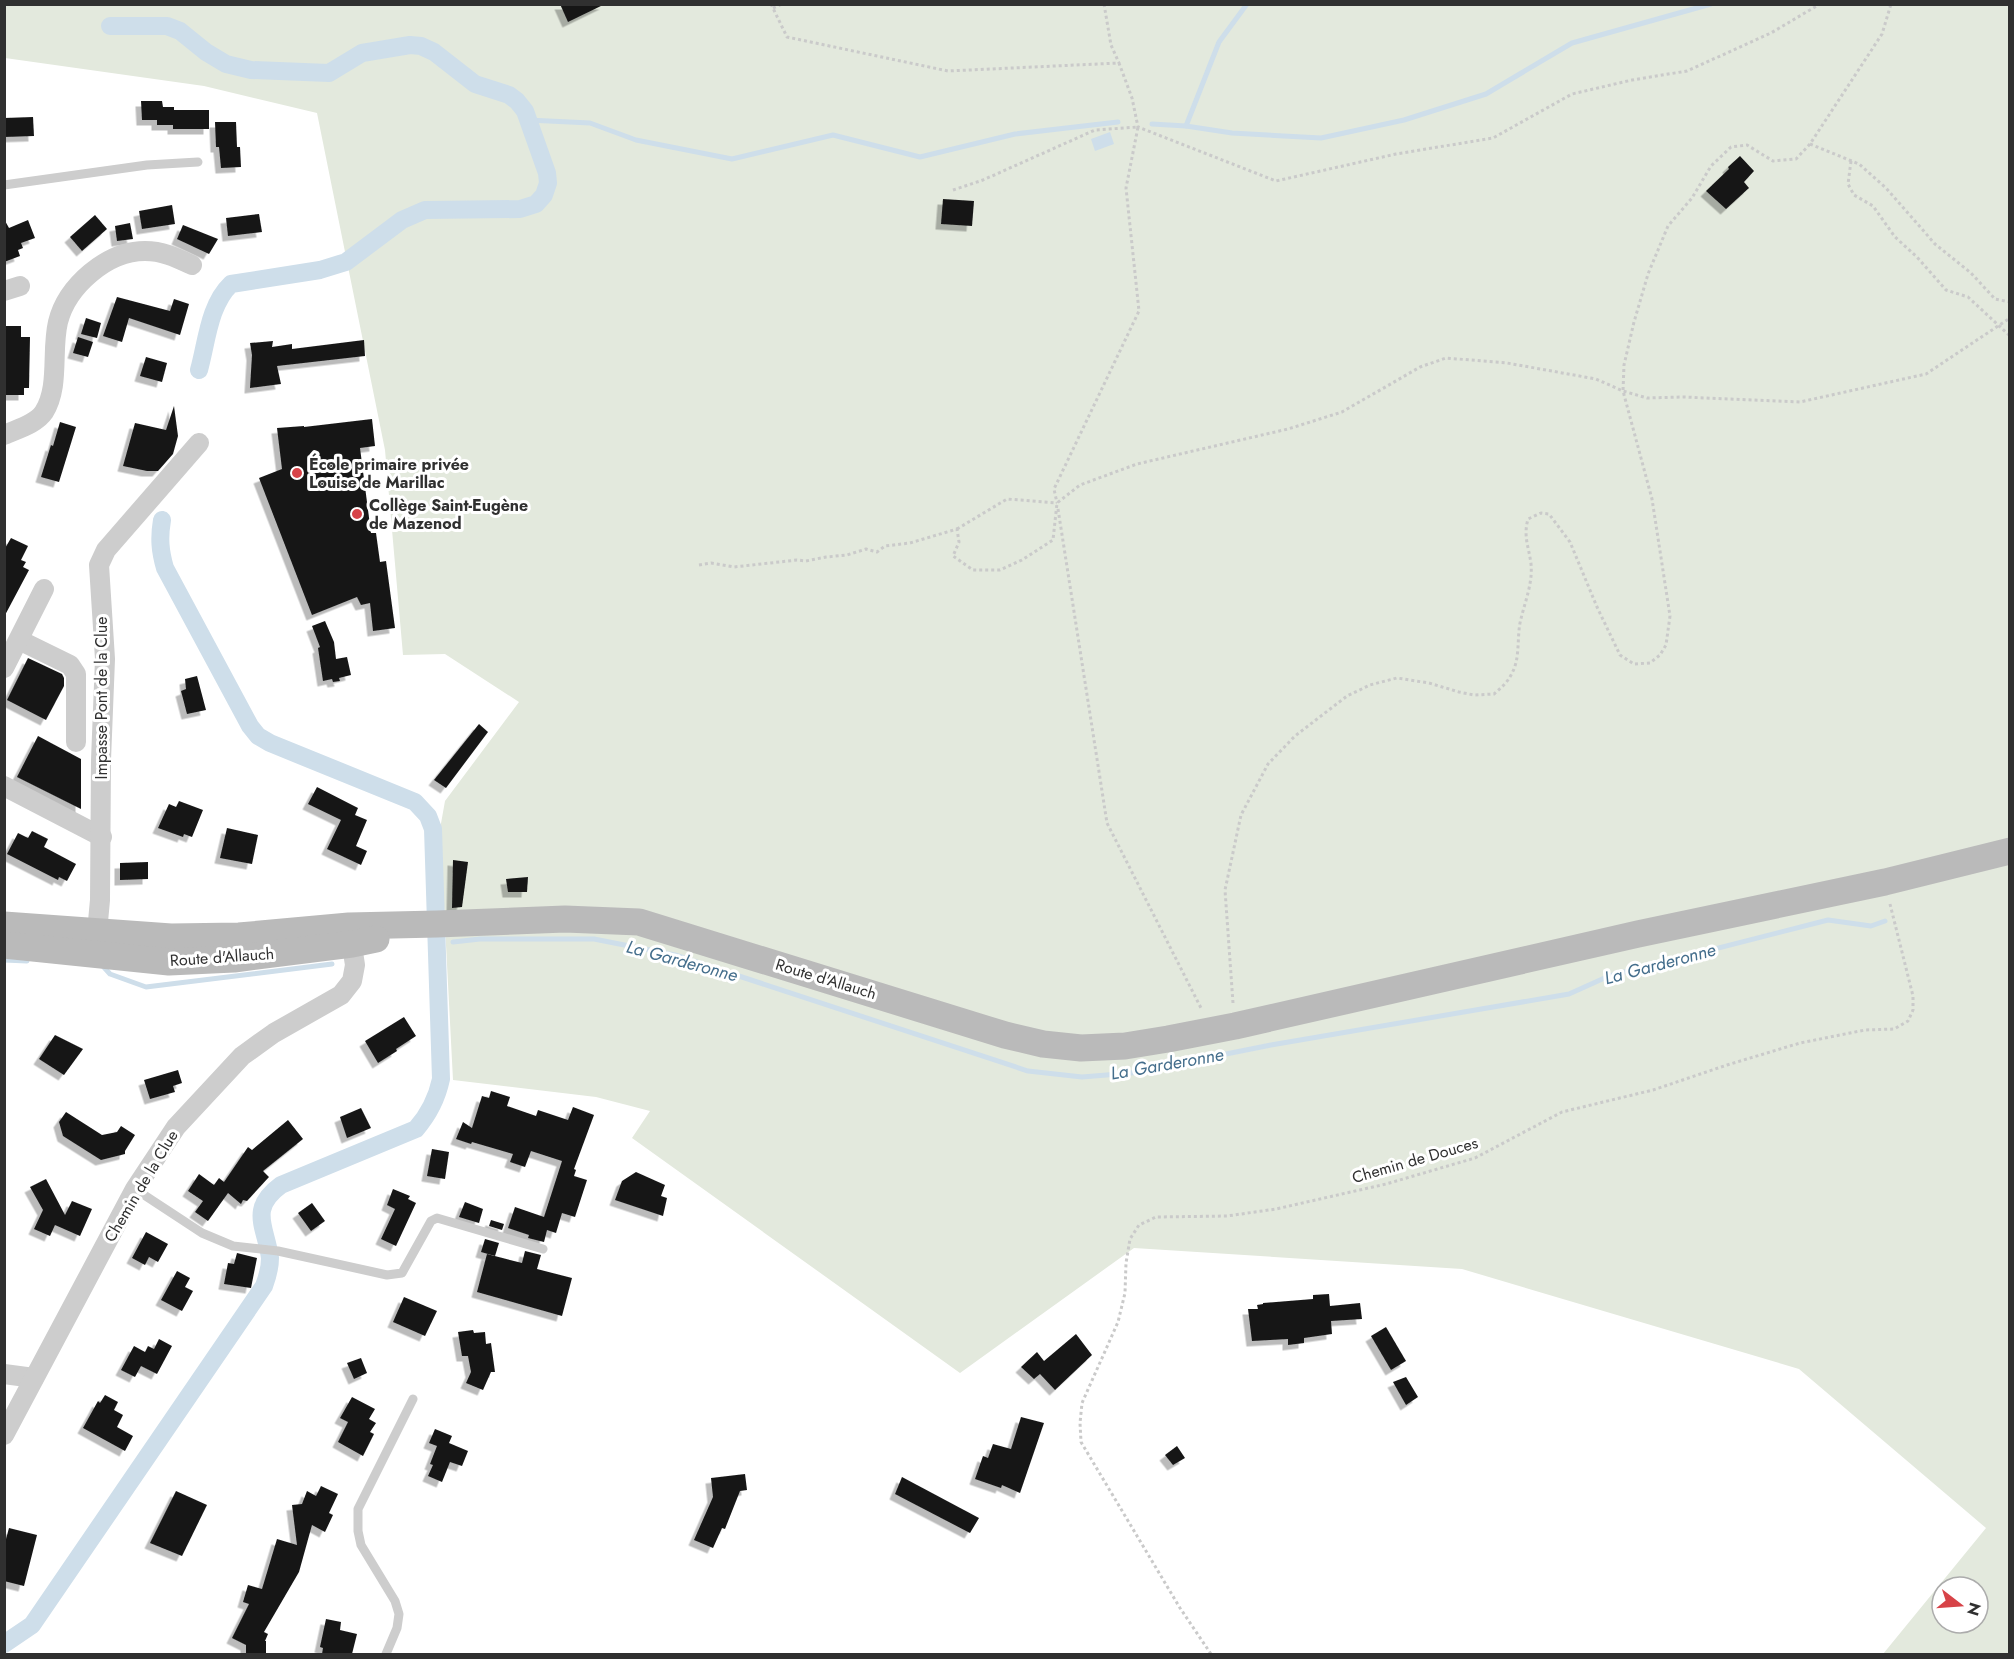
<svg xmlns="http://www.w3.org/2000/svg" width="2014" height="1659" font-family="Jost,sans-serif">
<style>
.green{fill:#e3e9dd;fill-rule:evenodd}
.water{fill:#cedeea}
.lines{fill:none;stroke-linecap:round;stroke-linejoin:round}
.stream{stroke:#cedeea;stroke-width:5}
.canal{stroke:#cedeea;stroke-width:18}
.building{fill:#171717;filter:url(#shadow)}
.path{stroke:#cacaca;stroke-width:3;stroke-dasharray:3 3;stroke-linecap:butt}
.lane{stroke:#cdcdcd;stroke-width:9}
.street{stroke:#cdcdcd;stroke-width:20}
.secondary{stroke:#bababa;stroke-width:27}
.poi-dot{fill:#d74348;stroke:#fff;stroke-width:2}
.labels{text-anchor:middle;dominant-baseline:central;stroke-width:6;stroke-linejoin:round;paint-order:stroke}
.poi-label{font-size:16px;font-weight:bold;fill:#303030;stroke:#fff;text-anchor:start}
.street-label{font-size:16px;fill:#303030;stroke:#fff}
.water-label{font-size:18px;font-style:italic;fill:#446e8c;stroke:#fff}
</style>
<defs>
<filter id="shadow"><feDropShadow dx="-5.5" dy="5.5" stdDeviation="0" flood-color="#0004"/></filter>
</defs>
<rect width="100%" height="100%" fill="#fff"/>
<path class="green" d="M5,4L2009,5V1654H1883L1986,1528L1799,1369L1462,1269L1134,1248L960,1373L632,1138L650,1111L596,1097L453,1080L440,829L445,801L519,702L445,654L403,655L385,450L317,113L204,86L5,58ZM1942,1587H1978V1623H1942Z"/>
<polygon class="water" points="1110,132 1114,144 1095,151 1091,139"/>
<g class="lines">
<g class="stream">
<polyline points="528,120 590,123 636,140 732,159 833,135 920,157 1015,134 1118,122"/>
<polyline points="1152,124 1186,126 1219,42 1247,4"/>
<polyline points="1186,126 1232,133 1321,138 1404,120 1486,94 1572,43 1711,4"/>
<polyline points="453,942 480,939 594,939 675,955 1028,1071 1082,1077 1131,1073 1271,1045 1569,994 1609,976 1828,920 1871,926 1885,921"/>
<polyline points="4,960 27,961"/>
<polyline points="101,964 110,974 146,987 332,964"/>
</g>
<g class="canal">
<path d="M110,26H167L180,31L206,52L226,64L251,70L329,73L362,53L410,45L421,46L434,52L475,84L509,95L517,101L525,111L547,173L548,183L544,195L536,204L520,209L425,210L402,220L346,262L320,270L231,284C209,305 207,341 199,370"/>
<path d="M4,1644L32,1625L264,1286C267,1278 270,1267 270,1258C266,1227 248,1209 281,1185L416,1129C429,1114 437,1098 441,1079L433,829L428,816L415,802L270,743L258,736L250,726L165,568C160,551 159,538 162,520"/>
</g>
</g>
<g class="building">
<polygon points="560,4 605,4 568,22"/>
<polygon points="141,101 162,101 163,107 174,107 174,110 209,110 209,129 173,129 173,125 157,125 157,120 142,120"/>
<polygon points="33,117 34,136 4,137 4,118"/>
<polygon points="215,122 236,122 237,147 240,147 241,167 221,168 219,147 216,147"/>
<polygon points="1740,156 1754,171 1744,182 1749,188 1726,209 1706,191 1729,169 1728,167"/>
<polygon points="943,199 974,201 972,226 941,224"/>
<polygon points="172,205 175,224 142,229 139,211"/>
<polygon points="259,214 262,232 228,236 226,218"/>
<polygon points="95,215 107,229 82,251 70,237"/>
<polygon points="4,219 9,228 28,220 35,238 21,243 23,248 18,250 20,256 4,262"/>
<polygon points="130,223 133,239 117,241 115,226"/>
<polygon points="183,225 218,239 209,254 177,239"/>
<polygon points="117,297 170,311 174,299 189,304 180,335 129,318 122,342 103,336"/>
<polygon points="86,318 101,323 97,338 81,334"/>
<polygon points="4,326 21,326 21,337 30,337 29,388 24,388 24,395 4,395"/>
<polygon points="78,337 93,342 88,357 73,353"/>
<polygon points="364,340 365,356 277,366 281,384 250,388 252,355 250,343 273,341 272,347 292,344 292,349"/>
<polygon points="146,357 167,363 162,382 140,376"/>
<polygon points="174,406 178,436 173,454 158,471 147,471 123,466 135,423 166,430"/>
<polygon points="372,419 375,446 360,448 371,533 376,533 380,562 386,561 395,628 373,631 370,603 361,605 357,597 312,615 259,478 282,469 277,428 304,426 304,427"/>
<polygon points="60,422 76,427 59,482 41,477 51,445 53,446"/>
<polygon points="11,538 28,546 21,560 26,562 23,567 29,570 4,617 4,550"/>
<polygon points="325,621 334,642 336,659 347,657 351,675 339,678 340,681 333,682 332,679 323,681 318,648 320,647 312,626"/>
<polygon points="28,658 62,674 64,678 64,686 46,720 7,700"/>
<polygon points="197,676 206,710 187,714 181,691 186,689 185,679"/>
<polygon points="479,724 488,732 446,788 434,780"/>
<polygon points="38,736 81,759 81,809 17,777"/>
<polygon points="317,787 358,808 355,815 367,820 356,846 367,851 361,865 327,849 341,820 308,804"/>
<polygon points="179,801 203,810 192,837 184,834 183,837 158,828 169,804 176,807"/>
<polygon points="227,828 258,835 252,864 220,858"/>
<polygon points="32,831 48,839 44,847 76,864 67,881 59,877 58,880 7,854 18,833 28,838"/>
<polygon points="453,860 468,862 462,907 452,908"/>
<polygon points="148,862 148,879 120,880 120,863"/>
<polygon points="528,877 527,892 508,892 506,879"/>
<polygon points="404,1017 416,1036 396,1049 397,1051 378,1063 365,1041"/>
<polygon points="55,1035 83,1049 64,1075 39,1059"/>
<polygon points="178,1070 182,1083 173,1086 175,1092 150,1099 144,1080"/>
<polygon points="491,1091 510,1097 507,1106 536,1116 538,1110 568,1120 573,1107 594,1115 574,1169 576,1170 574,1176 587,1180 575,1217 562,1213 556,1233 547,1230 544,1242 528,1238 529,1235 508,1228 515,1207 544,1217 562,1161 531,1151 525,1167 510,1162 513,1154 472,1142 471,1144 456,1139 463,1122 472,1128 482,1096 489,1098"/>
<polygon points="361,1108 371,1128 347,1138 340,1117"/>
<polygon points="66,1112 102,1135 117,1132 121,1126 135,1135 125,1151 125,1154 101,1160 63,1136 59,1122"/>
<polygon points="288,1120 303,1139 263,1171 269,1177 247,1201 243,1200 241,1204 228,1193 208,1221 195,1212 203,1201 188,1191 199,1174 214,1185 219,1178 224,1182 248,1147 252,1150"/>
<polygon points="432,1149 449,1152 445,1179 427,1176"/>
<polygon points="636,1172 665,1185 661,1196 667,1198 663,1216 615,1200 622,1181"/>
<polygon points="46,1179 65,1215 72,1201 92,1209 80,1236 55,1225 50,1236 34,1229 43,1210 30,1187"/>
<polygon points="393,1189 410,1196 408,1199 416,1203 396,1246 381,1239 395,1209 387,1205"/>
<polygon points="465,1202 483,1209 479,1223 459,1217"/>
<polygon points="312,1203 325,1221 311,1231 298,1213"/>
<polygon points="491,1220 504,1224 502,1230 489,1226"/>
<polygon points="146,1232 168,1244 158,1262 149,1257 145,1265 132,1258"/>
<polygon points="485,1239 499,1243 495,1256 481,1252"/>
<polygon points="525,1251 541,1255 537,1269 572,1278 562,1316 477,1292 487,1254 522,1263"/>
<polygon points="237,1253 257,1258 251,1288 224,1284 228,1263 234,1264"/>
<polygon points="177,1271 190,1278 185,1287 193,1291 182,1311 161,1300"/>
<polygon points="1329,1294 1330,1306 1360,1303 1362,1319 1331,1321 1332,1334 1304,1338 1304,1343 1288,1345 1288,1339 1252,1341 1248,1309 1258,1309 1257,1305 1263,1304 1263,1303 1313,1299 1313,1295"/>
<polygon points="404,1297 437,1311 425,1336 393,1322"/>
<polygon points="1386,1327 1406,1361 1391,1370 1371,1336"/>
<polygon points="473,1330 474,1333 485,1332 486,1344 491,1343 495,1372 491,1372 483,1390 466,1383 471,1372 468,1356 462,1356 458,1332"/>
<polygon points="1076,1334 1092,1355 1055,1390 1040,1374 1034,1379 1021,1367 1037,1352 1044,1361"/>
<polygon points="159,1339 172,1346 157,1374 141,1366 135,1377 121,1370 134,1346 145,1352 148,1346 154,1349"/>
<polygon points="361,1358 367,1373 354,1379 347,1363"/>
<polygon points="1406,1377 1418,1397 1406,1405 1393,1382"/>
<polygon points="105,1395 118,1402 114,1410 123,1415 117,1427 133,1436 125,1451 83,1428 98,1401 100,1403"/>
<polygon points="352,1397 375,1409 369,1419 376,1423 370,1432 374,1434 363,1456 338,1442 348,1422 340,1418"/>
<polygon points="1021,1417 1044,1423 1020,1493 1002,1485 1001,1488 975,1479 983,1456 988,1458 993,1444 1011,1449"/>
<polygon points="435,1429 452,1436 449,1443 468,1451 462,1466 450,1462 442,1482 428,1476 433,1465 430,1464 437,1446 429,1443"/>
<polygon points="1177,1446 1185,1458 1173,1465 1165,1455"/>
<polygon points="745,1474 747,1490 740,1491 725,1529 722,1528 713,1548 694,1540 713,1497 711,1478"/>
<polygon points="902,1477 979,1518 970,1533 895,1494"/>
<polygon points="321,1486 338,1494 329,1513 333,1515 325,1532 312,1525 299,1572 264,1632 268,1634 265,1641 266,1641 266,1654 246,1654 246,1645 232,1638 249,1604 243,1602 248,1585 262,1589 277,1539 297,1545 292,1505 302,1504 307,1491 316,1496"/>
<polygon points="176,1491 207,1505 182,1556 150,1543"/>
<polygon points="9,1528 37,1535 24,1586 4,1581 4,1538 6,1539"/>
<polygon points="326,1619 341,1622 340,1630 357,1634 352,1654 322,1654 323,1648 320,1647"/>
</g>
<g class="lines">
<g class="path">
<polyline points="771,4 787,37 948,71 1119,63 1132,98 1138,127 1276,181 1396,154 1493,138 1572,94 1632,80 1687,71 1771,33 1820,4"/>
<polyline points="1104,4 1111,45 1119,63"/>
<polyline points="773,8 782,4"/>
<polyline points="1810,144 1859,164 1886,188 1935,244 1971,273 1995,299 2010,302"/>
<polyline points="1851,161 1848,184 1854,195 1873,206 1895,237 1917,257 1946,290 1968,297 2010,336"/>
<polyline points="953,190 983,180 1095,130 1138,127 1126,188 1139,311 1054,489 1057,503"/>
<polyline points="1058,509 1107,823 1202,1010"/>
<polyline points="957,529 1007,499 1057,503"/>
<polyline points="699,565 711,563 734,567 797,560 806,561 826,557 847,555 866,549 877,552 885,546 910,543 957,529 959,542 953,556 973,570 1000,570 1022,560 1053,540 1057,503 1080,485 1137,464 1288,429 1342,412 1420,367 1446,358 1507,363 1596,379 1623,391 1647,398 1683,397 1800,402 1926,374 2010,318"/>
<path d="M1233,1003L1225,890L1241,815L1268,764L1295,736L1347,696L1370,685L1397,678L1429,683L1459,692L1474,695L1494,694C1501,688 1508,682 1512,673C1520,659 1517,639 1520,623C1524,604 1533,584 1531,564C1529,547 1523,537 1528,519L1541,513L1549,514L1570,542L1597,607L1620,655L1634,664L1650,663L1660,655L1666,645L1670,616L1652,499L1623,391L1624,365L1634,322L1648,274L1668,226L1692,198L1711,166L1731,147L1747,145L1773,161L1796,159L1810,144L1882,34L1891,4"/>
<polyline points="1211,1654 1180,1608 1081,1442 1080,1423 1082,1403 1118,1322 1125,1293 1126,1263 1130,1239 1139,1225 1156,1217 1227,1216 1276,1209 1386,1184 1475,1158 1562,1112 1653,1090 1727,1065 1800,1043 1865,1030 1894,1029 1908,1021 1913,1010 1913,996 1890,904"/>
</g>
<g class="lane">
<polyline points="4,185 147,165 198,162"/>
<polyline points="135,1189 202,1233 233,1246 278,1251 387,1275 402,1273 431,1221 437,1218 543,1249"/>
<polyline points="386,1654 397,1628 399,1614 395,1601 361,1545 358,1531 358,1509 413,1399"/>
</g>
<g class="street">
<polyline points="4,291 20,286"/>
<path d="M4,435C17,429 36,424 44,412C60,386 51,351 58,322C67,286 107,251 145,251C163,251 177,258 192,265"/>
<polyline points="19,640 70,665 76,674 76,742"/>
<polyline points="4,668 44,589"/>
<polyline points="4,786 102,837"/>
<polyline points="96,943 100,900 101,760 105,659 99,565 106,550 199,443"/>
<polyline points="4,1374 34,1378"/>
<polyline points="4,1435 135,1189 176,1127 242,1056 274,1033 341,995 352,981 355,965 350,933"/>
</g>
<g class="secondary">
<polyline points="4,925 171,937 239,936 349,926 437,924 565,919 639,922 1005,1035 1043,1044 1081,1048 1125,1046 1168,1039 1235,1026 1638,934 1885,882 2010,851"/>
<polyline points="4,945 169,962 234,959 352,944 376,939"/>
</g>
</g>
<g class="poi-dot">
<circle cx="297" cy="473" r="6"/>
<circle cx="357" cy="514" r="6"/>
</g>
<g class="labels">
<g class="poi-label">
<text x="309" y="464">École primaire privée<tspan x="309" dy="18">Louise de Marillac</tspan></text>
<text x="369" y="505">Collège Saint-Eugène<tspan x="369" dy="18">de Mazenod</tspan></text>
</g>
<g class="street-label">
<text transform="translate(101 698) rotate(-90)">Impasse Pont de la Clue</text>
<text transform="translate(222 957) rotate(-4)">Route d'Allauch</text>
<text transform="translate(826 979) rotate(17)">Route d'Allauch</text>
<text transform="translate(1415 1160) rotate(-16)">Chemin de Douces</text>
<text transform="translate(141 1186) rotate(-59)">Chemin de la Clue</text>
</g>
<g class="water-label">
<text transform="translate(682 961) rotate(15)">La Garderonne</text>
<text transform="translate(1660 964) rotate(-15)">La Garderonne</text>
<text transform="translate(1167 1064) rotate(-10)">La Garderonne</text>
</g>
</g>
<rect width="2014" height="1659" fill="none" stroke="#303030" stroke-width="12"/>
<g transform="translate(1960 1605) rotate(107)"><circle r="28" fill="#ffffff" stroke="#acacac" stroke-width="1.5"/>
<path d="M0-4.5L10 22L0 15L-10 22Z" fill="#d74348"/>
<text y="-9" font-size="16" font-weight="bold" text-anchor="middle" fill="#303030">N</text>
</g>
</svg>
